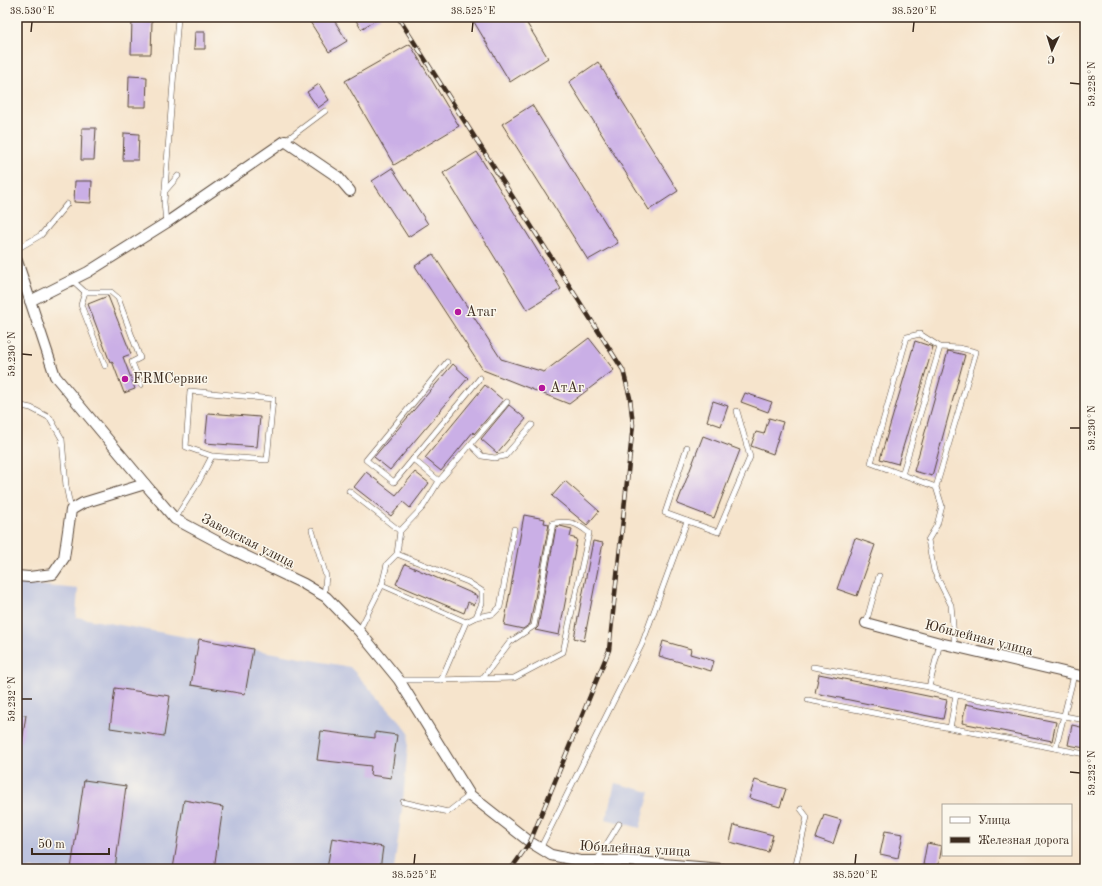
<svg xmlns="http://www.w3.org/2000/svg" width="1102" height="886" font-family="'Old Standard TT',serif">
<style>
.industrial{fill:#bdc3de}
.building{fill:#caafe6}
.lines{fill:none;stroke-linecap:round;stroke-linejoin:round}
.lane-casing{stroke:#574638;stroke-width:6}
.street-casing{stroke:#574638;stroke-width:12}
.lane{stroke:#fff;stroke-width:5}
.street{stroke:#fff;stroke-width:10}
.rail-casing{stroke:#3b2a1e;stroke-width:4.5}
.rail{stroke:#fbf7ec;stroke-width:3;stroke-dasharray:9;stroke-linecap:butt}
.ticks{fill:none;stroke:#3b2a1e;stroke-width:1.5}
.poi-dot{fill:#b5179e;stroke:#fbf7ec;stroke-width:1.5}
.labels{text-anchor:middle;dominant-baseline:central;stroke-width:3;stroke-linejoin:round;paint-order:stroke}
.poi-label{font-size:14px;fill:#3b2a1e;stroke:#fbf7ec;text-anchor:start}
.street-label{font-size:14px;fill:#3b2a1e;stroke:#fbf7ec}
.neatline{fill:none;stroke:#3b2a1e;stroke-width:1.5}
.ticks-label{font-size:10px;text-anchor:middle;fill:#3b2a1e}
</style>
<rect width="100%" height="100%" fill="#fbf7ec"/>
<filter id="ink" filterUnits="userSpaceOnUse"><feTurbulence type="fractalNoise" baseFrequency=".025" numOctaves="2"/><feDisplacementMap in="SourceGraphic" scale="8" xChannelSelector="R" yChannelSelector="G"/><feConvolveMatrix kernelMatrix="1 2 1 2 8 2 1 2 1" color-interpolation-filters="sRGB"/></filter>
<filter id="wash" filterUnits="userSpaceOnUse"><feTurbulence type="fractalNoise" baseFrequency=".012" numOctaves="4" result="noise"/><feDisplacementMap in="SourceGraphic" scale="16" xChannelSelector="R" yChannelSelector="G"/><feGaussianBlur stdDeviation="0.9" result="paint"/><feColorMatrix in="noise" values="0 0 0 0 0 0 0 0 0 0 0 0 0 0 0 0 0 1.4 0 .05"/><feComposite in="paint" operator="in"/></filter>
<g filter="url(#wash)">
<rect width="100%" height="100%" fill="#f6e4cc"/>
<g class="industrial">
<polygon points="17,583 78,589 76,617 350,667 409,732 403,802 394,869 17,869"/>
<polygon points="615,783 650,792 640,828 606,819"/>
</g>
<g id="blocks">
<g class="building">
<polygon points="307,17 332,17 347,41 329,52"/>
<polygon points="354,17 381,17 361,29"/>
<polygon points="471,17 523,17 548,58 510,82"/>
<polygon points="132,20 152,21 151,54 131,54"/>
<polygon points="195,32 205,32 205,49 194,49"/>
<polygon points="410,44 459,126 394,165 345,81"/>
<polygon points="598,62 678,191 649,210 569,82"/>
<polygon points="129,76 147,77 146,107 128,107"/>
<polygon points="319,84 329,100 318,108 307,92"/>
<polygon points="532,105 618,243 588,260 502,124"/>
<polygon points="82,128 96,128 94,160 81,160"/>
<polygon points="124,133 139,134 138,160 123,160"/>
<polygon points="477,152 561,289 527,310 443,173"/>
<polygon points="392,168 428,224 408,237 372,181"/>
<polygon points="75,181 92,181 91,203 74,202"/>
<polygon points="433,254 501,359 544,372 589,338 614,370 569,404 483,370 415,266"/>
<polygon points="108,296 131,354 123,357 135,389 124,393 112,361 110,362 88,304"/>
<polygon points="915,341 933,347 898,464 880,459"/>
<polygon points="948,351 965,355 932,476 914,471"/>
<polygon points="453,364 468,378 390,470 374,457"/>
<polygon points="485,385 503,400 474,434 473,432 441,471 425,458"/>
<polygon points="745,393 772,402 768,412 741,402"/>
<polygon points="713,401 728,406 721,426 707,421"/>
<polygon points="509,405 526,419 497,453 481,439"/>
<polygon points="208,413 260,417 257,447 205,443"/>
<polygon points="769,418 783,422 773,454 751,446 756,432 764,434"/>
<polygon points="703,436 740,450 714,518 677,504"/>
<polygon points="366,472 396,495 415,472 429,483 410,508 403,502 391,516 354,487"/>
<polygon points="565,481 599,511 587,525 552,496"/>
<polygon points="524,515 545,519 544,523 549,524 530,624 523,629 504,625"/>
<polygon points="560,526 572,529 570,537 577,539 559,635 535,630 538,627 556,527"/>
<polygon points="855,538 875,545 857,596 837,589"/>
<polygon points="593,541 603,543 584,641 574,638"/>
<polygon points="405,564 478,596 474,605 468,602 464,613 396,584"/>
<polygon points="199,639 253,649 245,694 191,685"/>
<polygon points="663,641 691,649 690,654 714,661 711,671 659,656"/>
<polygon points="819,674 947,700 943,719 815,693"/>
<polygon points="115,688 170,696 164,736 110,728"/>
<polygon points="966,704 1056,722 1052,741 962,723"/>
<polygon points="17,714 26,715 22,742 17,742"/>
<polygon points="1072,725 1085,728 1085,748 1068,745"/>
<polygon points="321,731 375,738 375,732 397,735 391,778 370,775 371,766 317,760"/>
<polygon points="84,780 126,786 115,869 71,869"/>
<polygon points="755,780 786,789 780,807 749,798"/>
<polygon points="184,800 223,807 214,869 173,869"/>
<polygon points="824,815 841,820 833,844 816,838"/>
<polygon points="734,825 773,835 768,852 730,842"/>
<polygon points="885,831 903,834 898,858 880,854"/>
<polygon points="332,838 383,847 380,869 327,869"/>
<polygon points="927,843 942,846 938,868 923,865"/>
</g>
</g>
</g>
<g filter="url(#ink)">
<use href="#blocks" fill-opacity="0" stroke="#574638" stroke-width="1"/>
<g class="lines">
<g class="lane-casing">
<g id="lane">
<polyline points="285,141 325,111"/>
<polyline points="165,191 178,176"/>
<polyline points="166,223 164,202 178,17"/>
<polyline points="17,249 41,235 67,204"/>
<polyline points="72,280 85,292 81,305 105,366"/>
<polyline points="85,292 111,292 118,298 140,358 132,362 141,385"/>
<polyline points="17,405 31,408 50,418 62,439 66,486 71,510"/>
<polyline points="471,445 482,456 495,458 505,456 532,425"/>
<polyline points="413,459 480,378"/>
<polyline points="902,475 940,347"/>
<polyline points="439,481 507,402"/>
<polyline points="936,487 871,463 907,337 920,334 940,347 959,348 976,352 936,487 942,506 937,525 928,540 934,571 951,605 955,647"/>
<polyline points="349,491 400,531"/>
<polyline points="175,519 198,483 212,456 267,460 273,399 190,391 186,447 212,456"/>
<polyline points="687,521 718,532 750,457 737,411"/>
<polyline points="312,530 326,576 324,596"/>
<polyline points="397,554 400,531 423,507 439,481 413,459 394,482 366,460 447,362"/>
<polyline points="466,622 382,585 387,564 397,554 468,582 482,591 482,603 476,617"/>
<polyline points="866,623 879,576"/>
<polyline points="359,631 382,585"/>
<polyline points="813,667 929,687 956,695 1085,720"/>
<path d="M399,680H438L514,678L563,652L589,533C576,522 570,521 553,523L534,626L510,642L482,679"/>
<polyline points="441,680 466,622 476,617 493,614 500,607 514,529"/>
<polyline points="929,687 940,643"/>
<polyline points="808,700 950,728 956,695"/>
<polyline points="950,728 1085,754"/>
<polyline points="1056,747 1074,675"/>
<polyline points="403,802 448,812 470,795"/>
<polyline points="540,849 642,644 687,521 665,513 687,447"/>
<polyline points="597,860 619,824"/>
<polyline points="795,869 807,817 801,809"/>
</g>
</g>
<g class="street-casing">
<g id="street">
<polyline points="17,261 55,376 145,484 175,519 233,550 304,584 326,597 359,631 399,680 470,795 530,842 551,855 580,861 627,861 722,869"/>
<polyline points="30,301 88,272 166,223 285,141 338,177 350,191"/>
<polyline points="17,576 29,577 53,574 64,558 71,510 83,503 145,484"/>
<polyline points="866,623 940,643 1085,677"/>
</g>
</g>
<use href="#lane" class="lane"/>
<use href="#street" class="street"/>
<g class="rail-casing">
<polyline id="rail" points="398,17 623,370 630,398 633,425 609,650 530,842 511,869"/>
</g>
<use href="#rail" class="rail"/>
</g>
</g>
<path class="ticks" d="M31,32L32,22M472,32L473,22M913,32L914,22M1070,83L1080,84M22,354L32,355M1070,428H1080M22,699H32M1070,772L1080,773M414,864L415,854M855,864L856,854"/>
<g class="poi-dot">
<circle cx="458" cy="312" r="4"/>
<circle cx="125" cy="379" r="4"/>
<circle cx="542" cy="388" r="4"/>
</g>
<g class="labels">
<g class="poi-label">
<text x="466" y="312">Атаг</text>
<text x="133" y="379">FRMСервис</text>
<text x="550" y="388">АтАг</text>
</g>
<g class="street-label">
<text transform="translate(248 541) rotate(27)">Заводская улица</text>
<text transform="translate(979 638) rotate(14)">Юбилейная улица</text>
<text transform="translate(635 849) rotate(3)">Юбилейная улица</text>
</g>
</g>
<rect width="1102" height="886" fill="none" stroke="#fbf7ec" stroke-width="44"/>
<rect x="942" y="804" width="130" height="52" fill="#fbf7ec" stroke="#aea59a"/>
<rect x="950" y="817" width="20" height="6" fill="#ffffff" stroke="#aea59a"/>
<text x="978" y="824" font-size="12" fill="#3b2a1e">Улица</text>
<rect x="950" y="837" width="20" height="6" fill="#3b2a1e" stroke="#aea59a"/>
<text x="978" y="844" font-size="12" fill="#3b2a1e">Железная дорога</text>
<g transform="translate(1052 50) rotate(184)" stroke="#fbf7ec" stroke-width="3" paint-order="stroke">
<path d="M0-3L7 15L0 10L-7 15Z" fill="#3b2a1e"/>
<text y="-6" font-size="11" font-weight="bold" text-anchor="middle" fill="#3b2a1e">С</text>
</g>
<path d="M32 848v6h77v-6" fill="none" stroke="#3b2a1e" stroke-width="2"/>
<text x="38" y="848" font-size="12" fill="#3b2a1e" stroke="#fbf7ec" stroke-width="3" paint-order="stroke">50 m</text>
<rect x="22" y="22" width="1058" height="842" class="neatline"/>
<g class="ticks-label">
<text x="32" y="14">38.530°E</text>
<text x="473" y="14">38.525°E</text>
<text x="914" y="14">38.520°E</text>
<text transform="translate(1091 84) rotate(-90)" y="4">59.228°N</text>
<text transform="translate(11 354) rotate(-90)" y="4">59.230°N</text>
<text transform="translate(1091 428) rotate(-90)" y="4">59.230°N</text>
<text transform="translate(11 699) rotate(-90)" y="4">59.232°N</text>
<text transform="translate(1091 773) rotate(-90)" y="4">59.232°N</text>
<text x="414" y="878">38.525°E</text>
<text x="855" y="878">38.520°E</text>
</g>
</svg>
